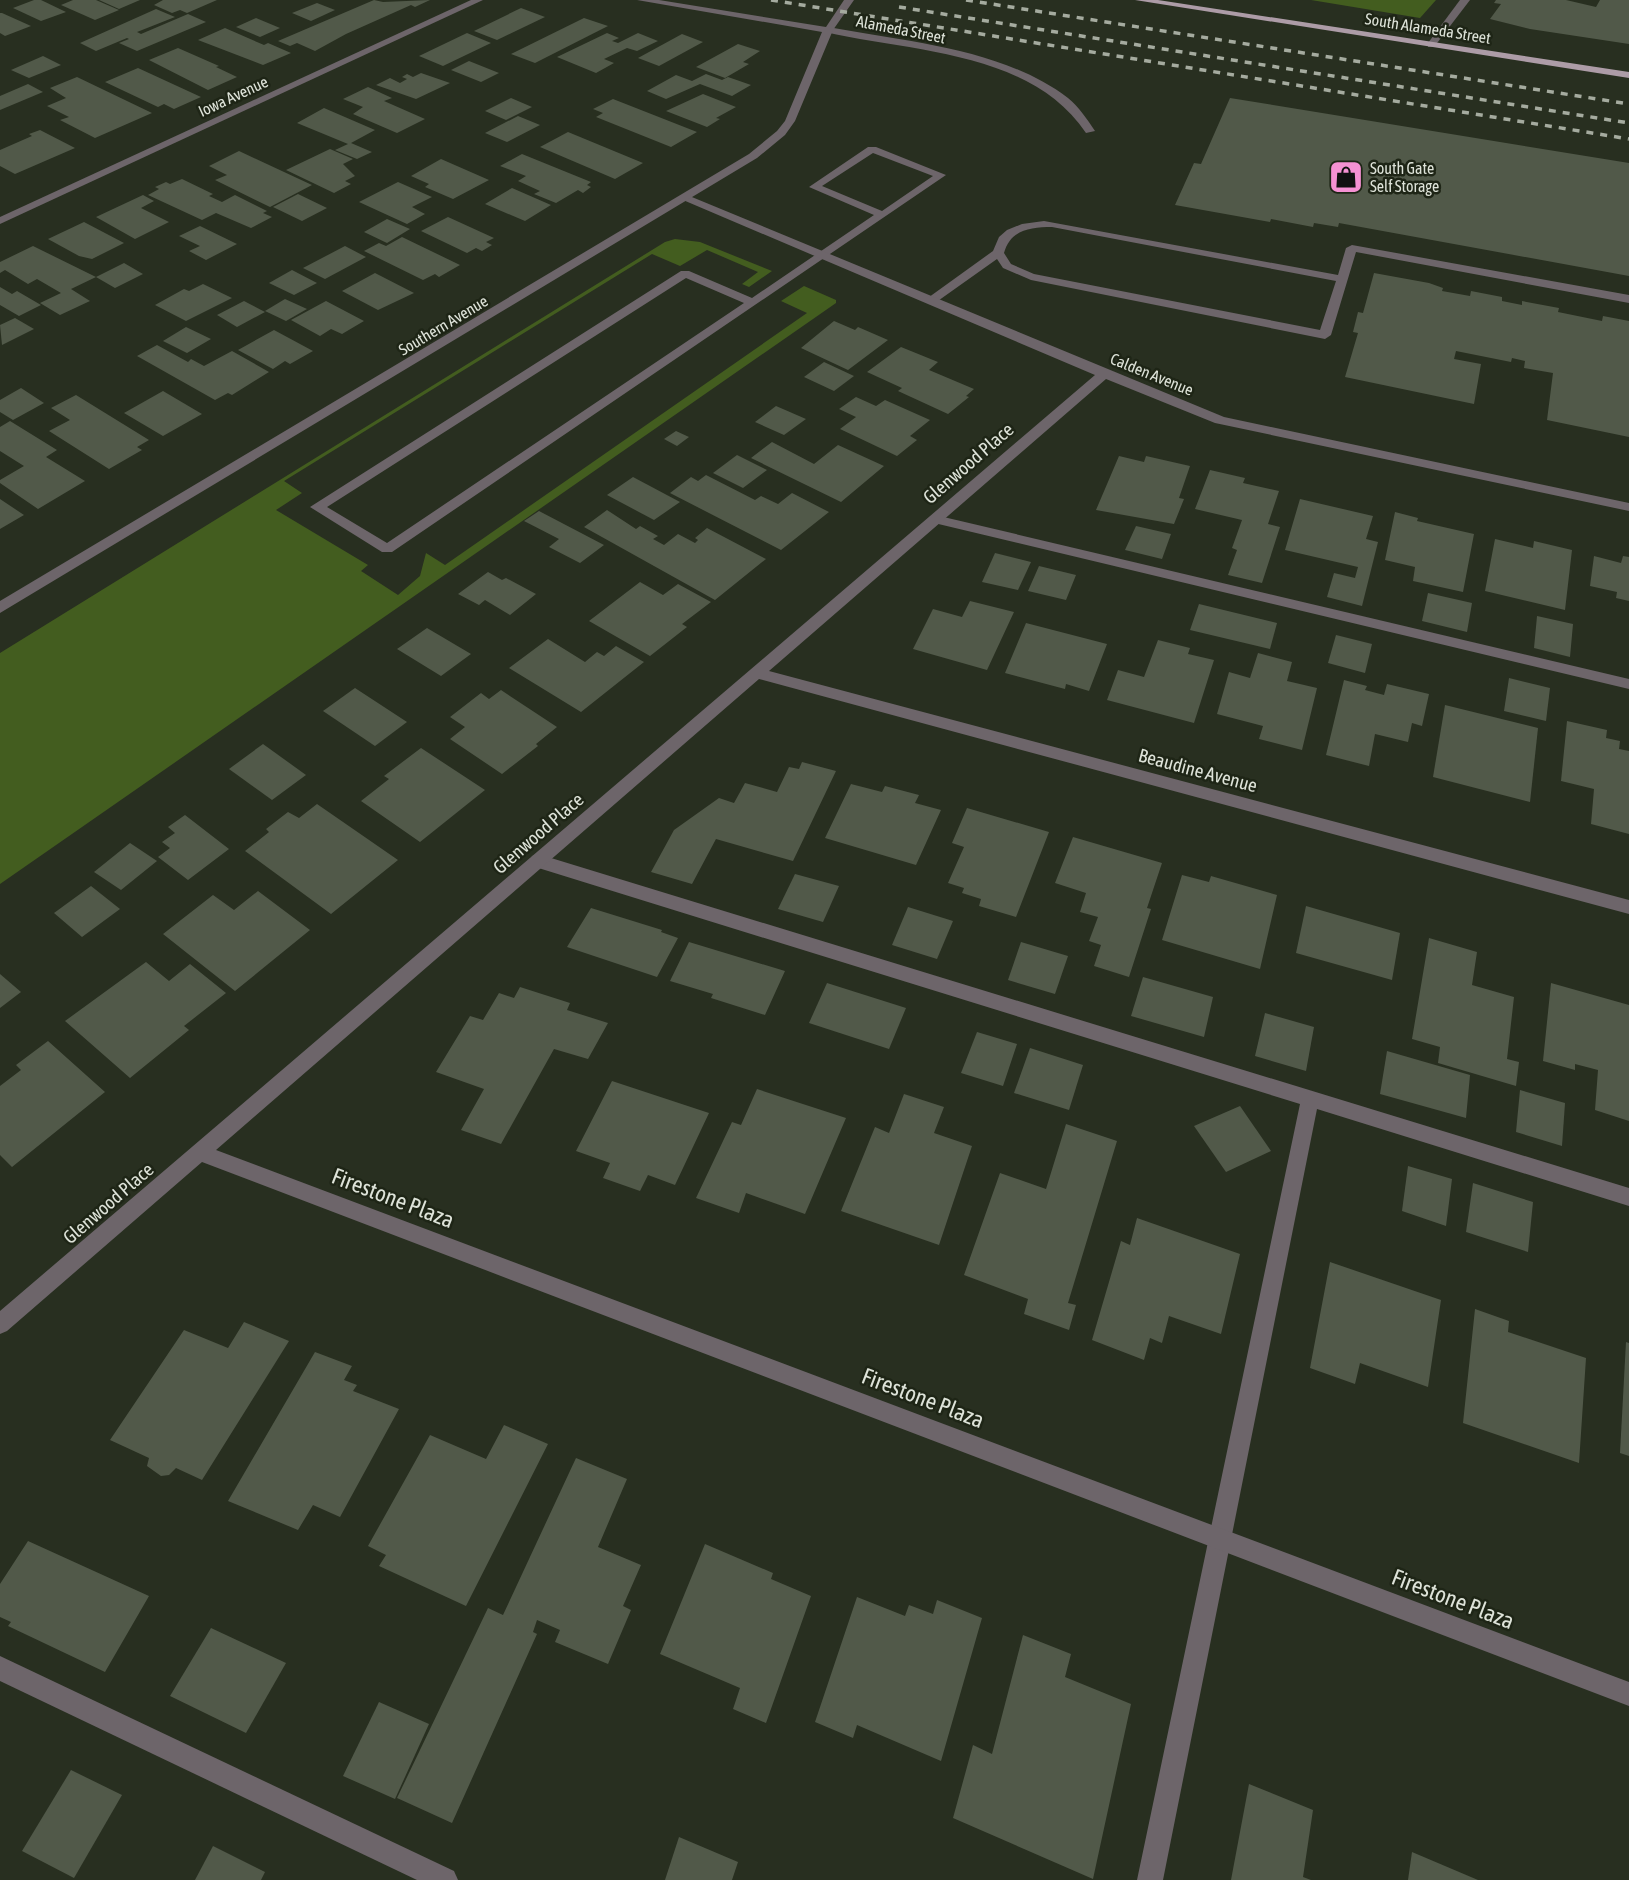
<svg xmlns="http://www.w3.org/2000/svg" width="1629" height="1880" font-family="'Asap Condensed',sans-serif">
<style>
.green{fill:#435d1f}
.building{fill:#515949}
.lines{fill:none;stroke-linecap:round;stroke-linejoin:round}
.service{fill:#6d656a;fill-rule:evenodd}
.minor{fill:#6d656a;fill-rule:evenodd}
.tertiary{fill:#6d656a;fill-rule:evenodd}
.primary{fill:#ad9ca7;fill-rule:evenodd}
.rail{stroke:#a5ab9f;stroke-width:3.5;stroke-dasharray:7 7;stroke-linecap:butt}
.labels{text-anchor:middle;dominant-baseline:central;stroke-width:5;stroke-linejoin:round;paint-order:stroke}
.far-street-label{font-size:16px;fill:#dee3d9;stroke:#1e2516}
.far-poi-label{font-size:16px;fill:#dee3d9;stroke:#1e2516;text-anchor:start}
.street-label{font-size:19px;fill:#dee3d9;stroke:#1e2516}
.near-street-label{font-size:23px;fill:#dee3d9;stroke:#1e2516}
</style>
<rect width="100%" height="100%" fill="#282f20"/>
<g class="green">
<polygon points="1311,0 1436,0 1420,18"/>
<polygon points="675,239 700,242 772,271 749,287 742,284 758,272 707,250 680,266 652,254 284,481 302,493 276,510 368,565 361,571 398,595 420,576 426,553 445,565 807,313 781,301 804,286 836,300 836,303 0,884 0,653 665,242"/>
</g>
<g class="building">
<polygon points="34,0 41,0 66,12 41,21 13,8"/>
<polygon points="73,0 96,0 119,10 95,20 61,5"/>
<polygon points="99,0 140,0 119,9"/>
<polygon points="163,0 217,0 187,13 180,10 172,13 154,5"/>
<polygon points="374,0 383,2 430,0 415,7 411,5 346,34 315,51 297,43 290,46 278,41"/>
<polygon points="1496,0 1566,0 1596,7 1600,0 1629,0 1629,44 1530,29 1490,19 1501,4 1494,3"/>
<polygon points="317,3 335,10 311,21 292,13"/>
<polygon points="521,8 545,17 497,40 474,31"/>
<polygon points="156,9 175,17 137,32 141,34 188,14 206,22 137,51 119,43 129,39 127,38 96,51 80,43"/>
<polygon points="0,13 2,13 31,26 5,36 0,33"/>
<polygon points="256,18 280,28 260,37 236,27"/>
<polygon points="584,18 608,26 535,63 511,54"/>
<polygon points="225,28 264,45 268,43 291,53 263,65 198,40"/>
<polygon points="467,33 491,43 443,66 419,56"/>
<polygon points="607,33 619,38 612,41 618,43 638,33 658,41 637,51 627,48 604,59 614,63 596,73 557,57"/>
<polygon points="682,34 703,42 659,66 638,58"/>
<polygon points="738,44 760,51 743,62 749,64 725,78 696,67"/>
<polygon points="178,48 219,66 216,67 237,77 208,90 149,60"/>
<polygon points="43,56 61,65 29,78 11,70"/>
<polygon points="469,61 499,73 481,82 451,70"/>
<polygon points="138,68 201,97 174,109 164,104 158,107 105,82"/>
<polygon points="421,73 450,83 416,99 376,85 390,78 400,83 407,79 402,77 407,74 413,77"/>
<polygon points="706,74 722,80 728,77 751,85 732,96 700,84 666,99 647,91 676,75 692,81"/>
<polygon points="77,77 152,113 95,138 60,120 69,117 47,106 66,98 50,88"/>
<polygon points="28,84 43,92 0,110 0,96"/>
<polygon points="368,87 392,98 384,101 425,119 397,133 353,114 363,107 343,99"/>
<polygon points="703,94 736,107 716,118 720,119 707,127 666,111"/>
<polygon points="511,98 532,107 506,120 485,111"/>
<polygon points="1230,98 1629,163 1629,276 1339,223 1338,227 1314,223 1313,227 1271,219 1270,222 1175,205 1194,163 1201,164"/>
<polygon points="613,99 697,132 671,147 596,117 603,113 593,109"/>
<polygon points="324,108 375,130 351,143 372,152 357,159 335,150 348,144 297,123"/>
<polygon points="518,116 540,125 507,142 485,133"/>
<polygon points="40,130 75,148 15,174 0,166 0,150 32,136 29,134"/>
<polygon points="568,132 643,163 615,179 540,147"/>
<polygon points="330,149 353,159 343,164 355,176 345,181 351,184 334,193 286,170"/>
<polygon points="239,151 312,185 270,207 215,180 227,175 209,166"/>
<polygon points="522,154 591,182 587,185 591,187 583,193 578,190 556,203 534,194 540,191 518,181 526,176 500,166"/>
<polygon points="441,159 489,180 453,199 425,187 429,184 411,176"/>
<polygon points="182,179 213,194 209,196 222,202 235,195 267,211 263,213 272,217 251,228 216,213 202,220 148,195 159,189 155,187 166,182 170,184"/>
<polygon points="398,182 432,197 412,207 425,214 407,224 359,202"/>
<polygon points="512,188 551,205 525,221 485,204"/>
<polygon points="298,194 327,208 302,221 273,207"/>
<polygon points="143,195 154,201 141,208 169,222 135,239 96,217"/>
<polygon points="448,217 494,238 486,242 492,245 482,251 476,248 467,253 421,231"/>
<polygon points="387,219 410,229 387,243 364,232"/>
<polygon points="84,222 124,243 92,259 79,256 48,239"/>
<polygon points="200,226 237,244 206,260 189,251 200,246 179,236"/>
<polygon points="402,237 460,265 439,277 435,274 423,280 364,251 379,243 386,246"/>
<polygon points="33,246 96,277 124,263 143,274 115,288 96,277 71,289 90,301 60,315 40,303 61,293 37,279 28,284 5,270 0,273 0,262"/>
<polygon points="345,246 366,257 325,279 303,268"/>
<polygon points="292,270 317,283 294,295 269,283"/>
<polygon points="375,273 414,293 378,310 342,291"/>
<polygon points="1374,273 1429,283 1443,288 1442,291 1470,296 1471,291 1502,297 1502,301 1522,305 1522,301 1559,308 1558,312 1602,321 1603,316 1629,321 1629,437 1547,420 1553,373 1524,368 1525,361 1512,358 1511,362 1456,351 1454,359 1481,364 1474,404 1345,377 1358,333 1353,332 1358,312 1363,313"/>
<polygon points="203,284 232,298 186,321 155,305 184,289 189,291"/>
<polygon points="0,287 12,294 17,291 41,305 19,316 0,305"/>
<polygon points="285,299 307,309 286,321 265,311"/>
<polygon points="244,301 265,312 237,327 217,315"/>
<polygon points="326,301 364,321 342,334 331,329 320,336 291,320"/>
<polygon points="15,318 34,329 2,345 0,325"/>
<polygon points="834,321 855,330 858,327 888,340 848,370 801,348"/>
<polygon points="186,327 211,339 187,353 163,341"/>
<polygon points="274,330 313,351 290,364 285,361 273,369 238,350"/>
<polygon points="157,345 188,362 191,359 204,366 232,351 269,372 232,395 228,393 215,400 137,356"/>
<polygon points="901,347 938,362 929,370 974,389 966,396 969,397 948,414 898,391 902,388 867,372"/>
<polygon points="824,362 854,376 834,391 804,377"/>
<polygon points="21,388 44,403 13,420 0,412 0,400"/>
<polygon points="163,391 202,414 163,436 124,413"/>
<polygon points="76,395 149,440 137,447 142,450 109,469 49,431 70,420 51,408"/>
<polygon points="856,397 876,406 885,400 930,420 910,436 917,440 897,456 840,429 856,417 839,409"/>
<polygon points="776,406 806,419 784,435 755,422"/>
<polygon points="10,421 57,450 46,457 85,481 38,509 0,483 0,480 24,466 0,451 0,427"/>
<polygon points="676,431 689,437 677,446 664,439"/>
<polygon points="772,442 814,464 838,445 884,466 841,502 751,458"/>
<polygon points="737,455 767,470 743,488 713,473"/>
<polygon points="1119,456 1144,462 1146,456 1190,466 1179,498 1184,499 1174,524 1096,510"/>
<polygon points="1210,470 1245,478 1243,483 1279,491 1268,524 1280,527 1262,583 1228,575 1237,550 1232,548 1242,520 1195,509"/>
<polygon points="706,475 755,500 761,496 778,504 792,493 829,512 781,550 670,493 691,477 698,481"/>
<polygon points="633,477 680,502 654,520 607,495"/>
<polygon points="0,499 24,515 0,529"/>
<polygon points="1300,499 1373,516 1366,539 1378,542 1362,606 1327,597 1334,573 1355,578 1358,567 1285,550"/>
<polygon points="607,510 636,529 640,526 658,536 653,539 664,545 678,534 695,543 698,540 695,538 707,528 766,559 715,600 584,527"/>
<polygon points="539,511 604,545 580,563 549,547 559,539 524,521"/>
<polygon points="1395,512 1418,518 1417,521 1474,534 1463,592 1413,581 1415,567 1385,560"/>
<polygon points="1136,526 1171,534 1162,559 1125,550"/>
<polygon points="1495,539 1533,548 1534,541 1572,550 1565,610 1485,591"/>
<polygon points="995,553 1031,562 1018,590 982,582"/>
<polygon points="1594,556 1621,563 1623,556 1629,557 1629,601 1616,598 1617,592 1590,586"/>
<polygon points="1039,566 1076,575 1066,600 1028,591"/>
<polygon points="488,572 502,580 506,578 536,594 510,615 485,600 479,605 458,594"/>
<polygon points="640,582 663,595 678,584 711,602 682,624 687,627 650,656 589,621"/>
<polygon points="1428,593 1472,603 1467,632 1422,621"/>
<polygon points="970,601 1014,612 987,670 913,649 933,609 962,617"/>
<polygon points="1199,604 1277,623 1270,649 1190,630"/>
<polygon points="1537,616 1573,624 1570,657 1534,648"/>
<polygon points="1026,623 1107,644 1089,691 1066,684 1065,689 1005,673"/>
<polygon points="427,628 471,654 441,676 397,649"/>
<polygon points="1336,635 1372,644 1365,673 1328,663"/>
<polygon points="548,639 585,662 597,652 604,656 616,646 644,662 581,712 509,668"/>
<polygon points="1158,640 1190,648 1188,654 1214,660 1194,723 1107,700 1118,670 1144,677"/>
<polygon points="1258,653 1292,662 1287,681 1317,688 1302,750 1259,739 1263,726 1217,714 1229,672 1250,678"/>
<polygon points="1509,678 1550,688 1546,721 1504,711"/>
<polygon points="1344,680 1367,686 1365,690 1384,695 1387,684 1429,694 1422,726 1412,723 1408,742 1375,734 1369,766 1326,755"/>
<polygon points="355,688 407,722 375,746 323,711"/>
<polygon points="501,690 557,727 536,744 538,746 502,774 450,739 465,727 450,717 481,693 489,699"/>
<polygon points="1445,705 1538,728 1530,802 1433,777"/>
<polygon points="1567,721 1607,730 1606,738 1620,741 1619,749 1629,751 1629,834 1591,824 1594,789 1561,781"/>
<polygon points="263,744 306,775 272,800 229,769"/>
<polygon points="421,748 485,790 420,842 361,801 389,779 384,776"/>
<polygon points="802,762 836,771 793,861 716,839 692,884 651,872 674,830 719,798 734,803 745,783 777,792 789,767 799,769"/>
<polygon points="851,784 882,792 885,786 919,795 915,803 941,810 916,865 825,838"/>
<polygon points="317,804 398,860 331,914 245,851 269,832 266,829 288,812 299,818"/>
<polygon points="967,808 1049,832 1016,917 979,906 981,899 962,893 964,888 948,883 964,847 952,843"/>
<polygon points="185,815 229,849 188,880 158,857 170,848 162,842 175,833 168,827"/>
<polygon points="1073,837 1162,863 1147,908 1151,909 1129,977 1094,966 1101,945 1089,941 1098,917 1080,912 1086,893 1055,883"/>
<polygon points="130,843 157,861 121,890 94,872"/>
<polygon points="795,874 839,886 823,922 778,909"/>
<polygon points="1182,875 1209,882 1211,876 1277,895 1260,969 1162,940"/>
<polygon points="91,886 120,909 82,937 54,913"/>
<polygon points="258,891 310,930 235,991 163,934 213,895 234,910"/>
<polygon points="1306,906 1400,933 1392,980 1296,953"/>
<polygon points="908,907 953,921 937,959 892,945"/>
<polygon points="591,908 662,930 661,932 678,938 657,977 567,947"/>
<polygon points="1429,938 1477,952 1472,985 1514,997 1507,1059 1519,1062 1516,1086 1438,1063 1440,1047 1412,1039"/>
<polygon points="689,942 785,971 765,1015 711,998 713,994 670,981"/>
<polygon points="1021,942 1068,956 1055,994 1008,980"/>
<polygon points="146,962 169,981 190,964 226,993 184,1026 189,1030 130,1078 65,1021"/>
<polygon points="0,974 21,992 0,1008"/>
<polygon points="1143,977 1213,997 1204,1037 1131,1016"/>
<polygon points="827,983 906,1008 889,1049 809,1023"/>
<polygon points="1551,983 1629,1005 1629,1121 1595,1110 1598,1070 1575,1064 1575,1070 1543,1061"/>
<polygon points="520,987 570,1003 567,1010 608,1023 588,1059 554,1049 501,1144 461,1130 484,1089 436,1072 470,1016 483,1020 499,993 514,998"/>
<polygon points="1265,1013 1314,1027 1306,1071 1255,1056"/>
<polygon points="977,1032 1017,1044 1003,1086 961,1073"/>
<polygon points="48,1041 105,1092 12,1167 0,1155 0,1086 21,1070 16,1065"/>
<polygon points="1030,1048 1083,1065 1069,1110 1014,1093"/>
<polygon points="1387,1051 1470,1075 1466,1118 1380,1094"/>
<polygon points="612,1081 709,1113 675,1185 648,1175 640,1191 603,1178 610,1163 576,1151"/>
<polygon points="757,1089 846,1118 805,1214 746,1193 739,1213 696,1198 732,1122 741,1125"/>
<polygon points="1520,1090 1565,1103 1562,1146 1516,1132"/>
<polygon points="904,1094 944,1107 934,1133 972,1146 939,1245 841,1211 875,1127 889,1133"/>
<polygon points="1240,1106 1271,1151 1226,1172 1194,1126"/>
<polygon points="1066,1124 1117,1141 1068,1303 1076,1305 1069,1330 1024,1314 1028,1299 964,1275 1000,1173 1046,1189"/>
<polygon points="1408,1166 1452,1179 1446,1226 1402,1211"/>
<polygon points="1473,1183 1533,1202 1528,1252 1466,1232"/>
<polygon points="1137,1218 1240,1254 1221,1334 1169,1316 1162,1343 1150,1338 1144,1360 1092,1340 1121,1241 1130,1245"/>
<polygon points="1330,1262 1441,1300 1428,1387 1360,1363 1355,1384 1310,1368"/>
<polygon points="1475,1309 1509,1321 1508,1332 1586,1358 1579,1463 1463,1423"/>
<polygon points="244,1322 289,1341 202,1480 176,1468 169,1475 161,1476 147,1466 149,1458 110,1440 184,1330 228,1348"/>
<polygon points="1626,1342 1629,1343 1629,1456 1620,1453"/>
<polygon points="315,1352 352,1366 344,1380 357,1385 353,1391 399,1409 340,1517 313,1505 298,1530 228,1501"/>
<polygon points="504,1425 548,1444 466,1606 379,1566 386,1555 368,1546 430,1435 486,1459"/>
<polygon points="576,1458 627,1479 598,1547 641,1565 623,1606 631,1610 608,1664 555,1642 560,1630 537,1620 533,1632 537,1634 452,1823 397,1798 488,1608 503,1615"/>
<polygon points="28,1541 149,1596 105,1672 8,1626 11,1622 0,1617 0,1584"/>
<polygon points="705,1544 773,1573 771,1579 811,1596 766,1723 733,1709 740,1688 660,1654"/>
<polygon points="857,1597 905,1616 909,1605 933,1614 937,1600 982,1618 941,1761 857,1725 853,1738 815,1722"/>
<polygon points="211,1628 286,1663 246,1733 170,1696"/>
<polygon points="1023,1635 1071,1654 1065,1677 1131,1704 1093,1879 953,1818 973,1745 992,1754"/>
<polygon points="379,1702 429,1724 395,1799 343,1776"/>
<polygon points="71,1770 122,1795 74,1878 22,1851"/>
<polygon points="1249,1784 1313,1810 1303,1877 1311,1880 1231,1880"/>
<polygon points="679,1837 738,1862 732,1880 665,1880"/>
<polygon points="213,1846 265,1872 261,1880 195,1880"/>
<polygon points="1412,1852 1478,1880 1408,1880"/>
</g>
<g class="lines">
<g class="service">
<path d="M868,147H876L946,175L392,552H382L310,507L681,271H689L752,298L874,215L809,187ZM873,153L933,176L882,211L822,186ZM686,278L744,303L387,543L327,507Z"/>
<path d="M1044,221L1338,275L1346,248L1352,245L1629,295V303L1356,252L1331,335L1325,339L1031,280L1003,268L997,259L935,303L925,300L993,251L999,237L1007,230L1022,224ZM1052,227L1336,281L1320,330L1034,274L1011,264L1004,253C1010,230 1030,227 1052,227Z"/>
<polygon points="935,515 1629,679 1629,689 930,522 928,519"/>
<polygon points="538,854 1629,1188 1629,1206 1317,1109 1163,1880 1137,1880 1300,1104 532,866 530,861 532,856"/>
<polygon points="0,1656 454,1871 458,1880 417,1880 0,1681"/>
</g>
<g class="minor">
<polygon points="471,0 483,0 0,224 0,217"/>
<polygon points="1460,0 1470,0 1434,47 1428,47 1428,43"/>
<path d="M828,27C907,42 1002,48 1068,98C1079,107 1087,119 1095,131L1086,133C1031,51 912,52 825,32L823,30Z"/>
<polygon points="687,195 1224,417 1629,503 1629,511 1215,423 1106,379 769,671 1629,900 1629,914 759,679 216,1150 1629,1682 1629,1706 202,1162 7,1331 0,1334 0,1311 1095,375 683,200 682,198"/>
</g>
<polygon class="tertiary" points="637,0 659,0 826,27 844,0 854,0 833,30 795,121 785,135 757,158 0,613 0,601 749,154 777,131 785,121 822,32"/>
<polygon class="primary" points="1135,0 1158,0 1629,72 1629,78"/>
<g class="rail">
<polyline points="771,0 1629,139"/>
<polyline points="966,0 1629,104"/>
<polyline points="899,7 1629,123"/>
</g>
</g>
<defs>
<g id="shop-square" transform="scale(1.75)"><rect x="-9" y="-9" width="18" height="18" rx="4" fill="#f591d3" stroke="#1e2516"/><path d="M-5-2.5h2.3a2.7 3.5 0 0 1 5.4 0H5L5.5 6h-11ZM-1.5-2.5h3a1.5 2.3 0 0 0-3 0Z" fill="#111"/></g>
</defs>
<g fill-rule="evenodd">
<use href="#shop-square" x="1346" y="177"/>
</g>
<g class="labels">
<g class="far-street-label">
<text transform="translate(1428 28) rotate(9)">South Alameda Street</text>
<text transform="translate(901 29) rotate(11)">Alameda Street</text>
<text transform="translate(233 96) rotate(-25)">Iowa Avenue</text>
<text transform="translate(443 325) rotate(-31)">Southern Avenue</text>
<text transform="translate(1152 374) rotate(22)">Calden Avenue</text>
</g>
<g class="far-poi-label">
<text x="1370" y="168">South Gate<tspan x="1370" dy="18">Self Storage</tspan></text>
</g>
<g class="street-label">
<text transform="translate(968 463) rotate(-41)">Glenwood Place</text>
<text transform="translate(1198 770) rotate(15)">Beaudine Avenue</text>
<text transform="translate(538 833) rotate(-41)">Glenwood Place</text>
<text transform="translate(108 1203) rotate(-41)">Glenwood Place</text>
</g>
<g class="near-street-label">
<text transform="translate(393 1198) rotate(21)">Firestone Plaza</text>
<text transform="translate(923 1398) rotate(21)">Firestone Plaza</text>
<text transform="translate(1453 1599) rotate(21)">Firestone Plaza</text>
</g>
</g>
</svg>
